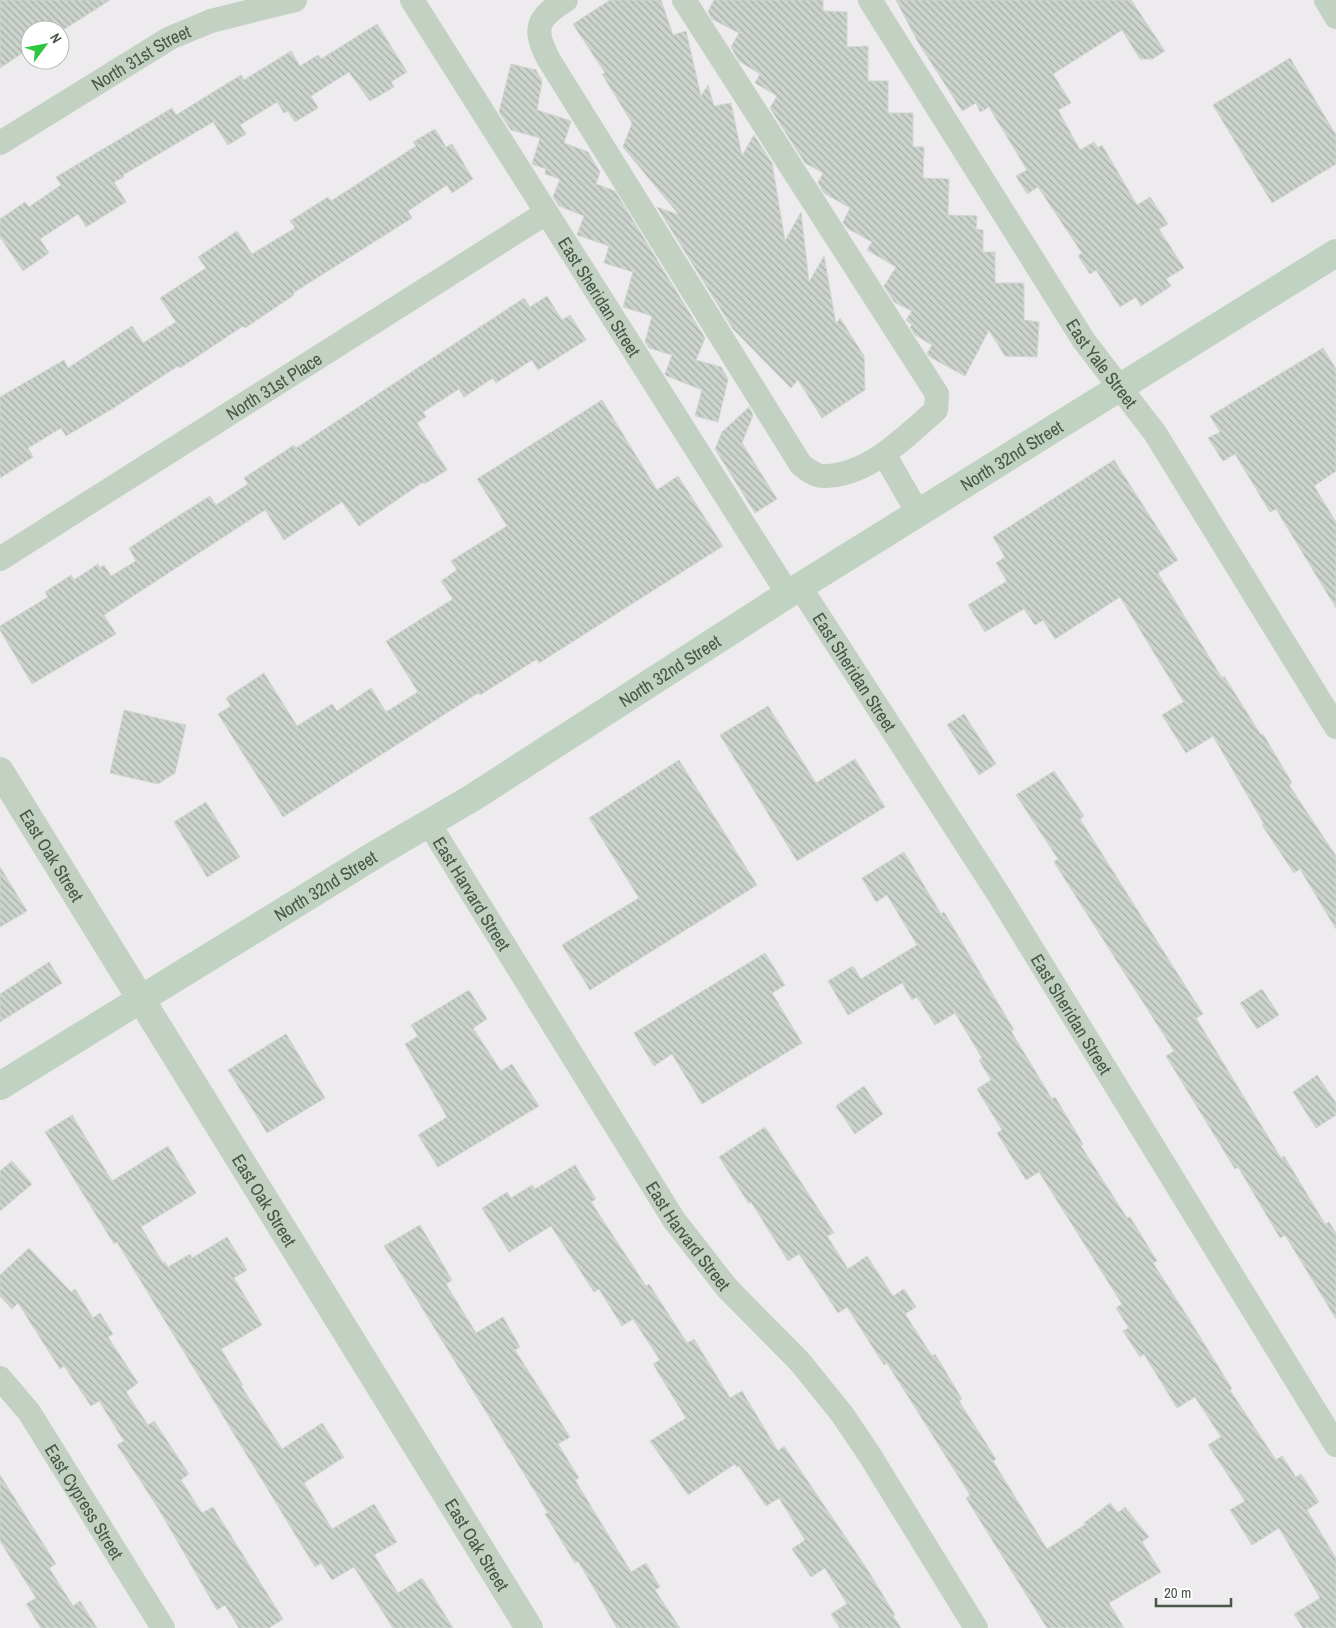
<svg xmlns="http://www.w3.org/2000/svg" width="1336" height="1628" font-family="'Archivo Narrow',sans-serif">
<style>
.building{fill:url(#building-back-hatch);stroke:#d0d6d2}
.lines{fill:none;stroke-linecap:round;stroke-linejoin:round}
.minor{stroke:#c3d1c3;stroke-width:24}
.tertiary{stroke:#c3d1c3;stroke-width:28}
.secondary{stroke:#c0d2c1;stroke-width:28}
.labels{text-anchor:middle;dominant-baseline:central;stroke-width:4;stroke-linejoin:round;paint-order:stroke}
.street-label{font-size:18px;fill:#465647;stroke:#fff}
</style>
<defs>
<pattern id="building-back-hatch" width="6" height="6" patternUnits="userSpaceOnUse" patternTransform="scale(1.25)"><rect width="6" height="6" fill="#cbd3cc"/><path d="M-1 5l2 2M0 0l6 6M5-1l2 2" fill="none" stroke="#a7aea7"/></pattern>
</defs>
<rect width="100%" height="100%" fill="#edebee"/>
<g class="building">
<polygon points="0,0 110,0 60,32 60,29 30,30 30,48 0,68"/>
<polygon points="610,0 661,0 673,35 686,31 701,96 708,85 714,106 731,103 742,156 754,135 772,163 785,241 801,212 809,282 824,256 836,324 840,318 864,356 865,390 822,418 798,380 791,388 733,329 657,207 679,215 623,147 632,123 602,74 605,73 573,24"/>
<polygon points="714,0 823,0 823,11 847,12 847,47 868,46 868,81 888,81 888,113 913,113 913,147 924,147 923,178 949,179 948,215 977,216 976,229 983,230 983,252 995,252 995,283 1024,283 1024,320 1039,322 1037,357 1005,356 989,330 965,376 930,357 927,354 932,345 915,335 910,327 912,325 906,320 912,311 894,302 884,286 896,267 867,250 872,242 847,228 843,222 850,208 824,193 818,183 823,173 805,163 770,108 777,96 755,83 760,74 739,61 731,47 739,33 712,19 708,11"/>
<polygon points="896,0 1131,0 1165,51 1152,59 1140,59 1122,30 1053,74 1071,103 1058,110 1080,150 1094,142 1098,148 1102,145 1137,205 1150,197 1168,224 1159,229 1184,268 1166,279 1171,286 1141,306 1136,297 1120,307 1096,270 1090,274 1078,256 1082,253 1038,187 1027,194 1016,176 1027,170 989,107 980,112 976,103 962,111 918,42"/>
<polygon points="377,24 407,72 391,82 394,87 370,101 349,72 311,96 318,108 295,122 288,111 284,113 277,102 240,125 246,134 228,145 213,122 123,175 124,177 114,182 126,202 86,227 78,214 40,239 49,253 23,271 0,237 0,219 25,202 29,207 61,185 56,177 172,108 176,115 241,75 244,80 291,51 300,66 318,55 321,59"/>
<polygon points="1290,58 1336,135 1336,164 1272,203 1213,105"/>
<polygon points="511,64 536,70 542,81 537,110 571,121 564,143 588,152 600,172 596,184 615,191 705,338 696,360 721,367 728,379 718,422 695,416 702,390 667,376 665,374 672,355 649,348 645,342 652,316 623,307 633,272 604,263 609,246 577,235 584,216 559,206 553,197 560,179 545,174 546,169 532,164 540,138 511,130 499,112"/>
<polygon points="435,129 446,147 452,144 473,179 452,193 447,185 408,211 412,218 293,293 294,295 245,328 243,326 180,368 178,366 112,409 66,436 61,428 28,448 33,457 0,478 0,397 64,360 68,368 132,326 143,343 176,322 160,298 206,268 198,257 237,231 252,254 295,228 290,221 328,197 331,201 416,146 413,142"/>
<polygon points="547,296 562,320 570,315 586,340 538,370 532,360 496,383 493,378 464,397 459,389 423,412 426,417 417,423 447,470 424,484 423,482 359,526 342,502 284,540 265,510 104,615 116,634 32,684 0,630 0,626 48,597 45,592 71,575 74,580 98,564 100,568 104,565 111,576 136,561 129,548 164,525 210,496 216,505 248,484 244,478 294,445 296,448 524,298 530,307"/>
<polygon points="1323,348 1336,369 1336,471 1314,486 1336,522 1336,608 1276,509 1270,512 1235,454 1223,461 1208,438 1220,432 1210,416"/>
<polygon points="602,400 657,490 678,476 723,546 539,663 537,659 480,695 478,693 283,817 218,714 231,706 226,698 264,673 297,726 332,704 337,711 371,688 386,712 418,692 386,641 453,599 441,581 457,570 451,561 507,526 477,479"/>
<polygon points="749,407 753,415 742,443 777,499 755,513 715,449 722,432"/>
<polygon points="1114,460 1178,560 1158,573 1222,678 1224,676 1261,735 1263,734 1292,783 1289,785 1336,856 1336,929 1300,869 1294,873 1262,825 1264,824 1213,736 1186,753 1162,715 1184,702 1120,597 1055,639 1043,620 1035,625 1024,609 985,632 968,605 1007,581 996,563 1005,557 993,537"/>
<polygon points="768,706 816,783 855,759 885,807 797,861 720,735"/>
<polygon points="124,710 186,725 175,773 158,784 110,773"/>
<polygon points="964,714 996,764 979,775 947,725"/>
<polygon points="679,760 757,885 590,990 562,945 639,898 589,818"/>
<polygon points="1054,771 1084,816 1080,819 1203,1014 1196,1018 1281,1158 1284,1156 1325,1224 1329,1222 1336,1233 1336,1319 1285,1235 1280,1238 1238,1167 1235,1169 1166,1056 1174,1051 1054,862 1058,859 1016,795"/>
<polygon points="206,802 240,857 207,877 174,822"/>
<polygon points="904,852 941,914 944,912 1014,1030 1011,1031 1052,1099 1055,1097 1083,1144 1081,1146 1127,1218 1130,1217 1157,1261 1153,1263 1189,1319 1232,1389 1230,1390 1276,1460 1282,1456 1296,1477 1301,1474 1319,1502 1307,1510 1336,1558 1336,1628 1303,1628 1294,1614 1320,1598 1279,1528 1252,1545 1230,1510 1245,1501 1208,1445 1221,1437 1195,1397 1177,1408 1144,1354 1140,1357 1123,1331 1129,1328 1116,1308 1122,1304 1039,1172 1026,1180 997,1133 1002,1130 977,1089 991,1080 979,1060 982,1058 955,1013 935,1025 917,997 912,1000 902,983 848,1015 828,981 853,966 861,979 917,945 887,895 876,902 862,878"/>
<polygon points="0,867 27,911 0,927"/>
<polygon points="765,953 785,985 772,993 802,1043 702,1104 672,1054 654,1066 634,1033"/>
<polygon points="49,962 62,983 0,1022 0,994"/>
<polygon points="1262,989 1279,1015 1257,1029 1240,1003"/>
<polygon points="469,990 487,1019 473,1028 501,1071 512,1064 539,1106 438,1167 418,1135 447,1117 405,1044 418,1036 411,1025"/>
<polygon points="286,1034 325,1098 267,1133 228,1070"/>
<polygon points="1317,1075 1336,1103 1336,1115 1316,1128 1293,1092"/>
<polygon points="864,1086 883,1114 855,1134 836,1106"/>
<polygon points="72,1115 112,1181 168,1146 196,1193 141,1227 163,1263 165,1262 168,1267 190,1254 192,1258 227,1237 247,1270 234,1278 262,1325 221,1349 243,1385 241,1386 282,1449 322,1423 344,1457 304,1483 332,1529 374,1504 397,1542 374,1555 398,1593 422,1578 453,1628 393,1628 354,1567 332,1580 321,1563 315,1567 117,1242 114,1244 45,1132"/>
<polygon points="765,1127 834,1233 827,1236 848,1269 867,1256 893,1296 904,1289 916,1307 905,1314 932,1356 935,1354 962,1399 959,1401 996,1459 993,1461 1047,1549 1086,1524 1084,1523 1110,1503 1118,1513 1125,1507 1149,1537 1142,1542 1161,1572 1109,1603 1124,1628 1047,1628 966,1498 970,1495 887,1363 884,1365 847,1307 838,1313 799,1254 788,1261 751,1202 749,1204 719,1157"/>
<polygon points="12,1161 32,1184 0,1211 0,1171"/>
<polygon points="575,1165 596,1199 591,1202 646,1286 649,1284 687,1343 694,1339 730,1398 742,1391 778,1451 784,1446 867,1569 895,1615 893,1616 901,1628 840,1628 831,1614 847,1604 825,1568 811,1577 792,1549 805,1540 779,1498 766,1506 739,1466 737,1467 735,1464 688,1495 650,1441 686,1418 653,1364 660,1360 633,1319 622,1326 599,1289 594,1292 551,1226 509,1252 482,1208 507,1192 511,1198 532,1185 535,1189"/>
<polygon points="420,1225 452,1280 446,1284 476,1333 503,1317 520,1347 515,1350 570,1437 558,1444 579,1478 575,1480 631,1572 646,1563 660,1587 655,1590 680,1628 617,1628 578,1561 575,1563 545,1514 548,1513 384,1246"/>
<polygon points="29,1248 71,1292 75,1289 93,1318 100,1313 113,1334 108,1337 138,1383 126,1392 148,1425 154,1421 189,1474 181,1480 202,1513 213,1507 283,1619 269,1628 239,1628 225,1605 217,1610 158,1508 117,1445 124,1441 99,1401 91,1406 64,1366 60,1369 18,1303 12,1309 0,1296 0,1275"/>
<polygon points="0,1475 56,1564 49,1568 73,1606 80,1601 97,1628 41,1628 26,1604 36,1598 0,1541"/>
</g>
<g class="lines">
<g class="minor">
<path id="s1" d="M412,0L788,594"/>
<path d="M566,0C537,18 532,28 549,60L801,465C808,470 816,477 825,476C869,475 905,437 936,410L937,394L684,0"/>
<path id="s2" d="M870,0L1084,341L1155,433L1336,727"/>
<polyline points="1326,0 1336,17"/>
<path id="s3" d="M0,143L170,38L211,21L295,0"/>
<polyline points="884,454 918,513"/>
<path id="s4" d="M0,559L546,213"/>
<path id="s5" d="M800,587L999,895L1336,1445"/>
<path id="s6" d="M428,822L674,1220L727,1288L800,1362L842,1414L869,1454L976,1628"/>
<path id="s7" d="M0,1378L29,1412L163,1628"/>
</g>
<path class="tertiary" id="s8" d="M0,771L529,1628"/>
<path class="secondary" id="s9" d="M0,1086L378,853L472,798L788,594L1336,253"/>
</g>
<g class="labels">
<g class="street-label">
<text stroke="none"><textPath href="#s3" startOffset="165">North 31st Street</textPath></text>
<text stroke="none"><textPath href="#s1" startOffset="351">East Sheridan Street</textPath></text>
<text stroke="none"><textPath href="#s2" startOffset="431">East Yale Street</textPath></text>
<text stroke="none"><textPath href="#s4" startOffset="324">North 31st Place</textPath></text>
<text stroke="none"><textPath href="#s9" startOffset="1192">North 32nd Street</textPath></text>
<text stroke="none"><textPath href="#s9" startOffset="788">North 32nd Street</textPath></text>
<text stroke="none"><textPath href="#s5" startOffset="101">East Sheridan Street</textPath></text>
<text stroke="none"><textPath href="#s8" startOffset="99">East Oak Street</textPath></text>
<text stroke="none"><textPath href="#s9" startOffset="382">North 32nd Street</textPath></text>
<text stroke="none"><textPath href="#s6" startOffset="84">East Harvard Street</textPath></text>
<text stroke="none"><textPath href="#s5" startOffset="506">East Sheridan Street</textPath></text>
<text stroke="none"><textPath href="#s8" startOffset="504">East Oak Street</textPath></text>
<text stroke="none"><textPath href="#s6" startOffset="489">East Harvard Street</textPath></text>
<text stroke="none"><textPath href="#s7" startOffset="150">East Cypress Street</textPath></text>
<text stroke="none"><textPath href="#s8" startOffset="909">East Oak Street</textPath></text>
</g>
</g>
<g transform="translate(45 45) rotate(58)"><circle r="24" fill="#ffffff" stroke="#b5bbb5"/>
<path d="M0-4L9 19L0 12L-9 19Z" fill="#2ec541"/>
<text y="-8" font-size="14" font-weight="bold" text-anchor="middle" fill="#465647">N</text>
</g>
<path d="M1156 1598v8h75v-8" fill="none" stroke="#465647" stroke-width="2.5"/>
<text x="1164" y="1598" font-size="15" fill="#465647" stroke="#ffffff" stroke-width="4" paint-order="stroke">20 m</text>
</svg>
